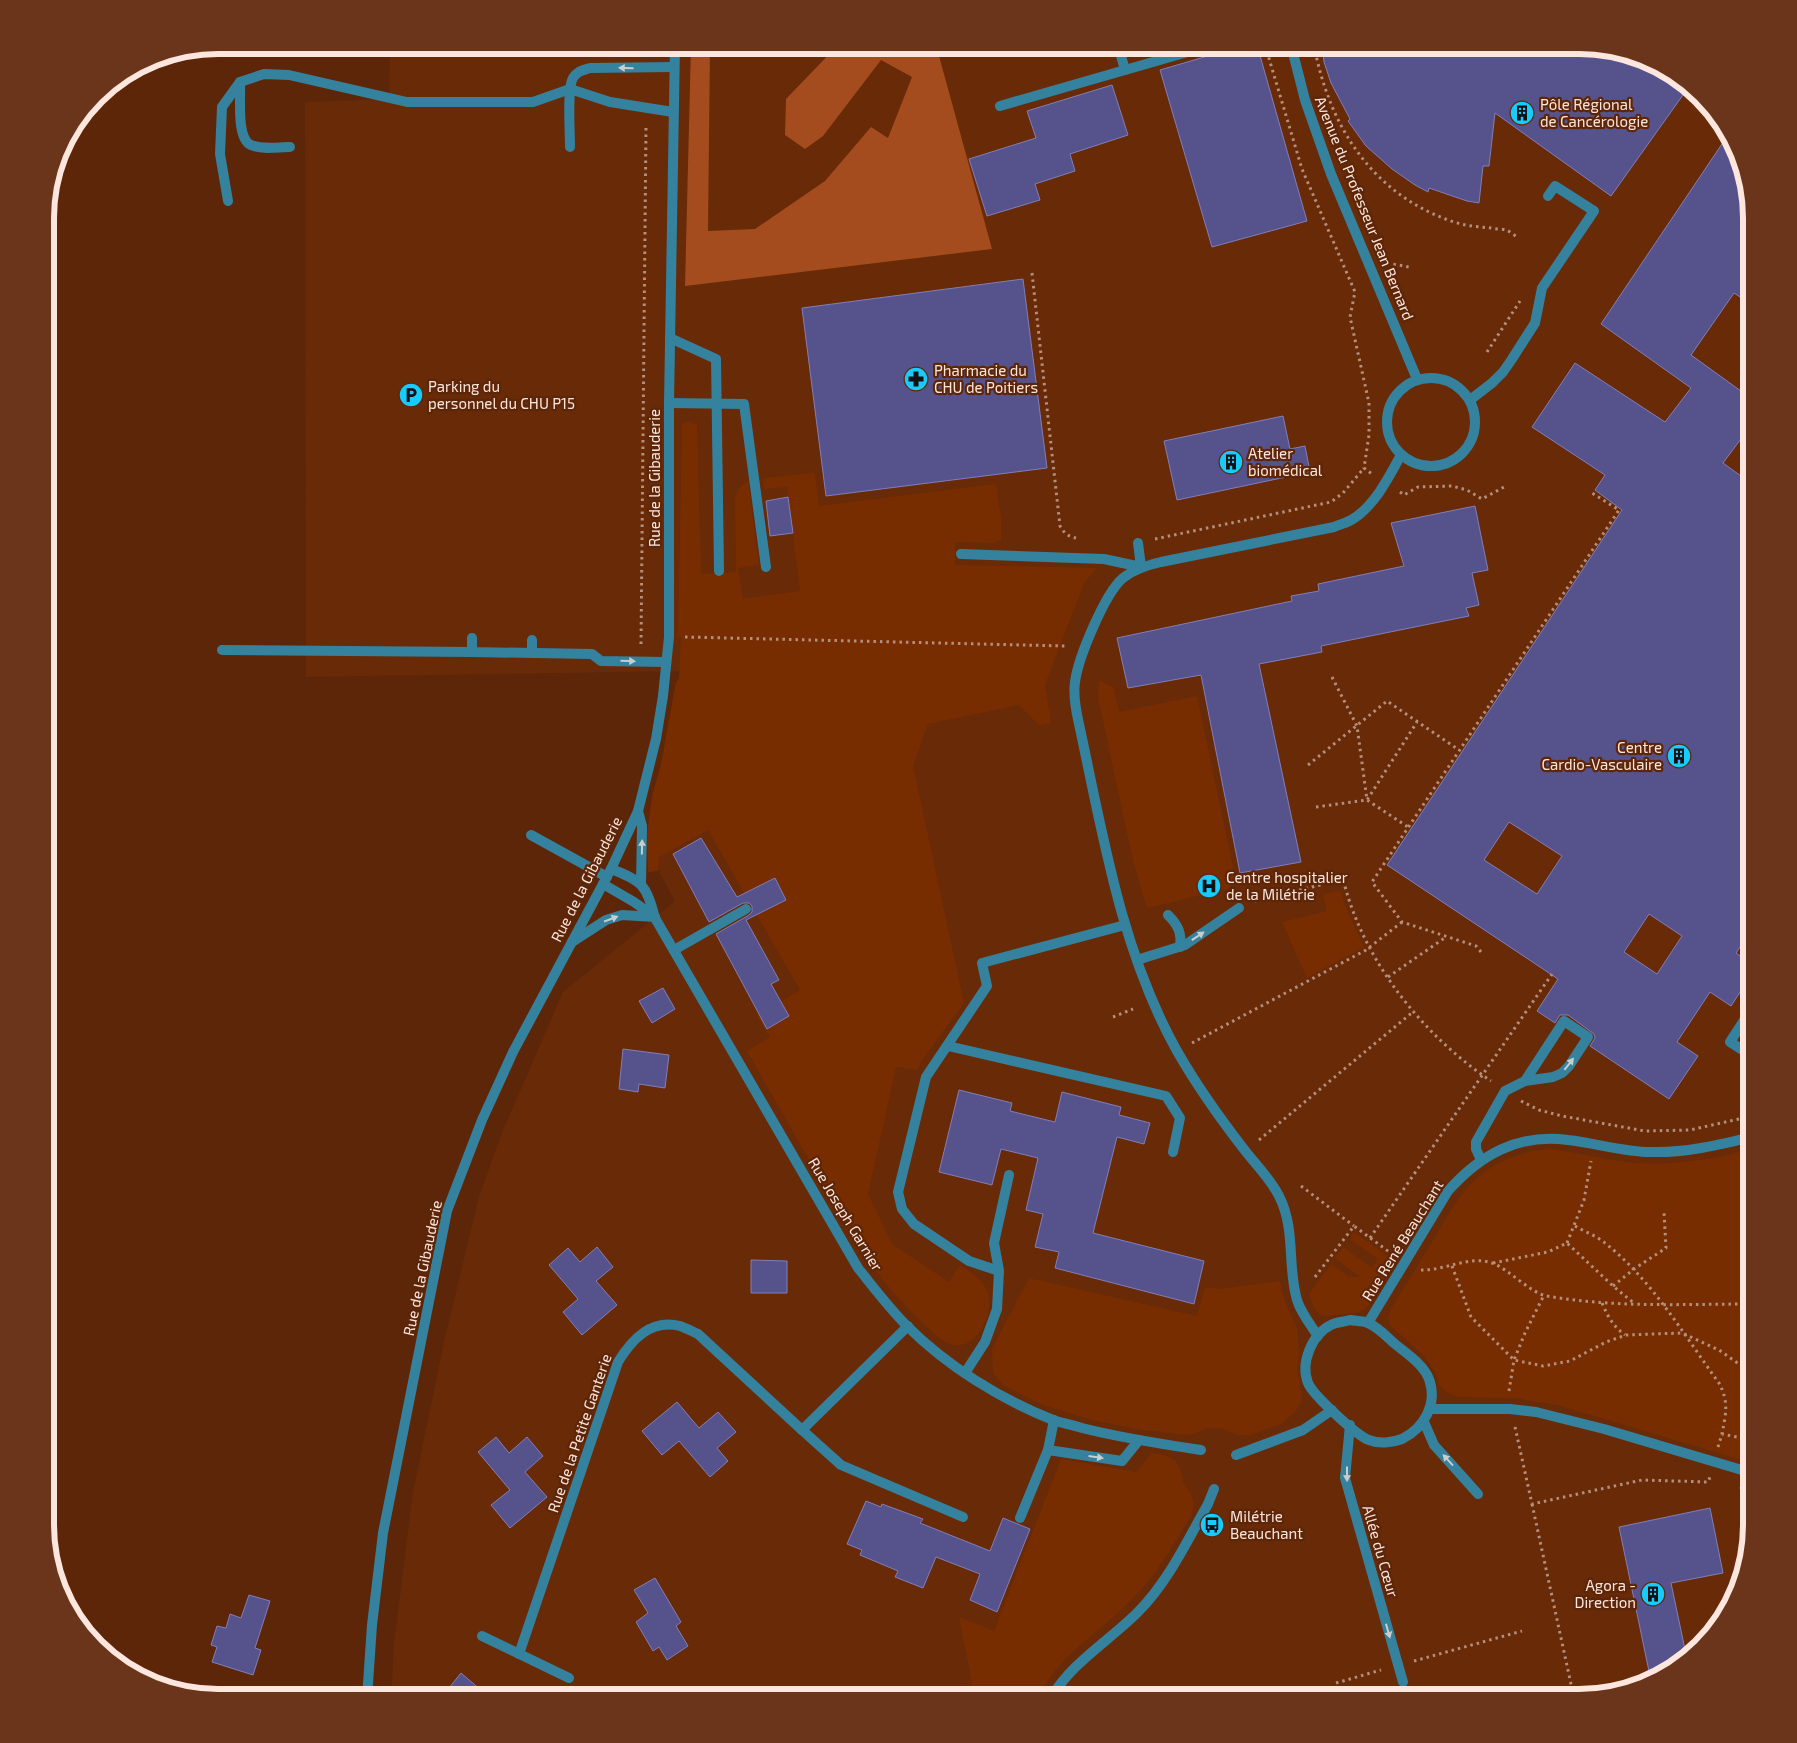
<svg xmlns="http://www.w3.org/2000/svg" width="1797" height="1743" font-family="'Exo 2',sans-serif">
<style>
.built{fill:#682a07}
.green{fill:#782d00}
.forest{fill:#a54c1e}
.building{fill:#56538c;stroke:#807eba;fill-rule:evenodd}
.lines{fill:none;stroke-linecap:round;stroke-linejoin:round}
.path{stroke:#b48f7d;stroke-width:3;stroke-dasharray:2.5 4;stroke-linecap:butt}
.service{stroke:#35829e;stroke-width:10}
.minor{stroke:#35829e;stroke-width:10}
.tertiary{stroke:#35829e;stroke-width:10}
.oneway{fill:#cacdcd}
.labels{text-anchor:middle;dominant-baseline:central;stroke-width:4.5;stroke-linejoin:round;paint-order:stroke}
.poi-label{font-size:15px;fill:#fce6dd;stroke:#5d2609;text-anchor:start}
.street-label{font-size:15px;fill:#fce6dd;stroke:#5d2609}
.rim{fill:none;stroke:#fce6dd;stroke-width:6}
</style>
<rect width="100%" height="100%" fill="#5d2609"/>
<polygon class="built" points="390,45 1591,45 1656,63 1709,103 1739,152 1752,217 1752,1526 1739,1592 1694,1655 1645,1685 1580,1698 391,1698 394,1644 413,1492 444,1342 479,1196 503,1130 563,992 675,901 656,866 691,762 689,671 306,677 305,102 389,99"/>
<g class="green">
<path d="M689,421L697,425L701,574L736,572L735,498C738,489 740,486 748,481L759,565L738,568L743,599L800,591L787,487L764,489L763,478L815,473L819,506L996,484L1001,518V540L992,543L955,542V565L1097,568L1084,583L1045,685L1051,723L1039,725L1019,705L928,724L913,766L964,1003L922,1060L918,1070L896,1067L868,1194L892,1244L949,1282L960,1265C970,1272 983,1279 987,1291C996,1313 976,1355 947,1343C940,1340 932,1331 926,1326C901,1303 881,1279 861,1251L747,1051L770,1037L757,1016L800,990L708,830L659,857L658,871L648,872L647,834L652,796L661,764L676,682L679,679L681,637H678L682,424Z"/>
<polygon points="1100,680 1114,688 1119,712 1197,696 1236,881 1227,889 1147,908 1133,861 1099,702 1098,689"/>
<polygon points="1340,891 1349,915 1364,947 1307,978 1282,922 1327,911 1323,894"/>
<path d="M1551,1149C1576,1152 1601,1159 1627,1162C1669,1167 1711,1160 1752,1149V1463L1557,1405L1514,1398L1458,1397L1448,1393L1438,1384L1436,1373L1424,1356L1390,1325L1388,1317L1391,1309C1405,1286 1419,1263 1433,1240C1443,1224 1452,1207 1464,1192C1483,1166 1520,1150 1551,1149Z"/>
<path d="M1354,1232L1393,1260C1388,1270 1373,1302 1366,1308C1359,1314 1352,1313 1343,1314C1320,1317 1317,1319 1309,1294L1331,1264L1349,1277H1360L1335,1258L1343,1247L1372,1268L1378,1259L1350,1239Z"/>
<polygon points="1029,1278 1197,1316 1205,1287 1218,1289 1280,1281 1284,1299 1297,1329 1299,1353 1297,1366 1302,1400 1296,1411 1281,1424 1250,1435 1237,1435 1222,1428 1207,1428 1191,1435 1141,1430 1092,1420 1043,1405 1003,1385 993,1373 992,1349"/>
<path d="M1152,1453C1164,1455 1175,1456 1180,1469C1182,1474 1182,1479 1184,1484C1187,1489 1192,1494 1193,1500C1196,1511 1187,1522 1182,1531C1165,1560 1148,1585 1124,1607C1095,1636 1055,1659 1038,1698H966L972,1683L959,1617L994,1631L1061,1459L1136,1472Z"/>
</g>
<polygon class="forest" points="691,45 710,45 708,231 755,229 825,181 871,127 888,138 912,77 881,60 823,136 805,149 785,135 786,99 838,45 936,45 992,249 685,286"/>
<g class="building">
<polygon points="1245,45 1257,45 1307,221 1212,247 1160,70"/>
<polygon points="1322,45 1591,45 1656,63 1688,88 1611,196 1495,113 1489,166 1483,166 1479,203 1467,201 1429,188 1428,192 1415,185 1392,169 1366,146 1348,121 1350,119 1331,83 1324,62"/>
<polygon points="1112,85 1128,135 1070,154 1075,171 1035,184 1040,200 987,216 969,159 1036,138 1027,111"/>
<path d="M1728,135L1739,152L1752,217V305L1734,293L1691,355L1752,399V424L1723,463L1752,484V929L1736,953L1752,964V974L1731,1006L1710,992L1677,1042L1698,1056L1669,1099L1590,1046L1595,1038L1594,1034L1568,1015H1560L1555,1023L1537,1011L1558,979L1387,865L1622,510L1595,490L1605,475L1532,427L1575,363L1665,422L1691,388L1601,324ZM1509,822L1562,856L1537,894L1484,860ZM1649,914L1682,936L1657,974L1624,952Z"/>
<polygon points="1023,279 1047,468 826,496 802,308"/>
<polygon points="1283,416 1290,449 1305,446 1310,472 1177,500 1164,441"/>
<polygon points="788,497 793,533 770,536 766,501"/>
<polygon points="1475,506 1488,570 1472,573 1479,605 1466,608 1469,616 1321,646 1322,652 1259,664 1301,862 1240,873 1201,675 1128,688 1117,638 1292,601 1291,596 1319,591 1318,584 1404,566 1391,523"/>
<polygon points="701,838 737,897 775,878 786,900 746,920 779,980 771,984 789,1016 767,1029 716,934 749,915 752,912 752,906 749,903 743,903 709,922 673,854"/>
<polygon points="663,988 675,1009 652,1023 639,1001"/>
<polygon points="623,1049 669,1055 665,1088 639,1084 638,1092 619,1089"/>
<polygon points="959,1090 1012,1103 1010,1111 1055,1122 1062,1092 1121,1107 1119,1115 1150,1123 1144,1144 1117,1137 1093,1233 1204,1261 1194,1304 1055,1268 1059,1252 1035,1247 1043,1214 1026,1210 1038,1158 1001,1149 992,1185 939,1172"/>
<polygon points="597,1247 613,1267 596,1281 617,1305 582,1335 563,1312 578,1299 549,1265 568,1248 580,1262"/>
<polygon points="751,1260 787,1261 787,1293 751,1293"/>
<polygon points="677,1402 699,1428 718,1412 736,1432 717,1448 728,1461 710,1477 679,1441 662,1455 642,1431"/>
<polygon points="496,1437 509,1453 527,1437 543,1456 525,1472 547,1497 510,1528 491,1505 510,1490 478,1452"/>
<polygon points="866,1501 881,1507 882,1504 923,1519 920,1523 990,1551 1003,1518 1030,1529 997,1612 970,1600 980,1574 936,1557 923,1588 895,1577 898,1571 860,1555 862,1550 847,1544"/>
<polygon points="1710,1508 1723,1573 1671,1583 1687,1659 1651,1681 1619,1527"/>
<polygon points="655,1578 681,1622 676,1626 688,1646 667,1660 659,1647 653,1651 636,1622 648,1613 634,1590"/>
<polygon points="249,1595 270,1601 255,1648 261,1650 253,1675 212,1662 217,1647 211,1645 217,1626 226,1628 230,1614 241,1618"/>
<polygon points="461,1673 490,1698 441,1698"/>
</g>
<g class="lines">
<g class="path">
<polyline points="1265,45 1302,169 1355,292 1350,317 1369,403 1369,435 1364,468 1372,474"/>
<path d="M1314,45C1329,126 1372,195 1454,222C1466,226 1479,227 1491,228C1496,229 1502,229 1506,230C1511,232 1515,236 1519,238"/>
<polyline points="1387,263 1409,267"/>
<path d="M1032,273L1060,526C1065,535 1070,537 1080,539"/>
<polyline points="1487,352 1520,301"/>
<polyline points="1400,492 1404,495 1418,487 1452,486 1467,490 1482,499 1504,487"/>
<polyline points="1155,539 1331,502 1343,493 1364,468"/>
<polyline points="685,637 1065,646"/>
<polyline points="641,644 646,126"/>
<polyline points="1332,677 1357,726 1367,800 1408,827"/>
<polyline points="1308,765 1387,701 1459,750"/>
<polyline points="1316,807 1367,800 1417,722"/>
<path d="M1342,874C1360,957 1421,1034 1491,1081"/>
<polyline points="1255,901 1320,885 1331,880"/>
<polyline points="1481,952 1476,946 1402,922 1372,882 1619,510 1592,493"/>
<polyline points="1388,977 1446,937"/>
<polyline points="1113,1017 1133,1009"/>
<polyline points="1192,1043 1366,950 1402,922"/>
<polyline points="1521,1101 1539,1110 1562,1116 1645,1131 1690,1130 1752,1116"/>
<polyline points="1259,1140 1414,1011"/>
<polyline points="1301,1186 1354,1226"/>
<path d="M1575,1226C1585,1232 1597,1236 1605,1243C1652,1280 1684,1335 1719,1383C1729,1402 1726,1413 1722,1434"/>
<polyline points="1370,1238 1552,974"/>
<polyline points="1567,1243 1584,1200 1591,1161"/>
<polyline points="1493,1263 1548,1252 1567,1243 1613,1286 1635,1304"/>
<polyline points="1452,1266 1471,1317 1514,1360 1543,1366 1570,1361 1606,1342 1626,1335 1682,1333 1719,1350 1739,1364 1752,1369"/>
<path d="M1421,1270C1444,1271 1469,1255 1492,1263C1509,1269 1530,1293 1547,1296C1615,1308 1684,1304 1752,1304"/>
<polyline points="1315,1277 1354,1226 1392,1254"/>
<polyline points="1613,1286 1634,1269 1666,1248 1664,1212"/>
<path d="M1602,1303C1608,1317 1613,1326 1625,1335"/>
<polyline points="1509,1391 1514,1360 1525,1333 1544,1295"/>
<polyline points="1515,1427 1532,1504 1642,1480 1708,1482 1710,1477"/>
<polyline points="1718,1447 1722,1434 1752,1440"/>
<polyline points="1741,1487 1750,1536"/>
<polyline points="1532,1504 1574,1698"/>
<polyline points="1414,1661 1522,1631"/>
<polyline points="1336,1683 1381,1670"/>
</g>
<g class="service">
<polyline points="1118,45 1125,70"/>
<path d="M240,82C241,97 236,139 251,145C262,150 278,147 290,147"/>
<polyline points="1000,106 1212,45"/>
<path d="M570,147C570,133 567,87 573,78C577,71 583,70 590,68L674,67"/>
<polyline points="228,201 220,154 222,107 240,82 264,74 289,75 407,102 533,102 570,89 610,102 673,112"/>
<polyline points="670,338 716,359 719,571"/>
<polyline points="1470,400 1492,383 1503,372 1512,359 1535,323 1542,288 1594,211 1555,186 1548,196"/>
<polyline points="669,403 744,404 766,567"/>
<polyline points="961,554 1104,559 1141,567 1138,543"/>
<polyline points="472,638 472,652 592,654 601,661 666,662"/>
<polyline points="222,650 472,652"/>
<polyline points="532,653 532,640"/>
<polyline points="531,835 607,877"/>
<path d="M1168,915C1178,925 1182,933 1180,947"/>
<polyline points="674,950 746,909"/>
<polyline points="1137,960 1185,945 1239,908"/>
<polyline points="1752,1008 1730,1042 1752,1056"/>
<polyline points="948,1046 1166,1096 1180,1118 1173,1152"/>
<polyline points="1481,1160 1476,1149 1476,1142 1505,1091 1525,1081 1553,1077 1562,1073 1569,1066 1588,1037 1564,1021 1525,1081"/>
<polyline points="999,1271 994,1243 1009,1175"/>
<polyline points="965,1373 985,1342 997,1309 999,1271 969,1261 914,1224 902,1209 898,1192 926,1077 987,986 982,963 1125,925"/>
<polyline points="1424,1422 1434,1445 1478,1494"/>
<polyline points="1350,1425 1345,1478 1403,1682"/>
<polyline points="1048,1450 1122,1461 1139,1440"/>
<polyline points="1020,1518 1048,1450 1054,1420"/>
</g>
<g class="minor">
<polyline points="1291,45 1305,100 1331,174 1417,379"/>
<circle cx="1431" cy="422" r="44"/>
<polyline points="638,811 642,826 641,884"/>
<path d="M611,869C643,881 646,885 655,918L858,1268C874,1288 889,1308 907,1326C947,1366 1000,1399 1053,1420C1062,1423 1072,1425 1082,1428C1121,1438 1161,1444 1201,1450"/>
<polyline points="603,884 634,902 655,917"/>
<polyline points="572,942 606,920 622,915 655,917"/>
<path d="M1350,1320C1355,1321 1363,1321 1368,1323C1378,1327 1387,1337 1395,1344C1407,1354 1423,1364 1429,1379C1438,1404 1424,1428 1402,1439C1392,1443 1379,1444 1369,1440C1357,1436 1313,1395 1308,1383C1300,1363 1312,1334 1331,1325C1336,1322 1344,1322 1350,1320Z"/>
<path d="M1368,1323L1448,1191C1480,1155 1518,1133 1568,1140C1596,1143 1623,1152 1651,1152C1686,1153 1718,1145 1752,1137"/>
<path d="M1318,1336C1310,1324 1301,1313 1297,1300C1287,1266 1296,1229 1279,1196C1270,1178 1255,1164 1243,1148C1219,1117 1197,1086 1177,1051C1121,951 1103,835 1079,724C1076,711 1073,695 1075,682C1078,658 1105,593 1123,578C1134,569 1148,565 1161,562L1334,527C1340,524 1347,523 1353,519C1375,505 1389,477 1401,455"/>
<polyline points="1430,1409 1510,1409 1536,1412 1604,1429 1752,1473"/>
<polyline points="802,1430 841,1465 963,1517"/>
<polyline points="1236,1455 1303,1430 1332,1410"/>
<polyline points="482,1636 569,1678"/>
<path d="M519,1654L618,1362C632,1339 651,1319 680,1326C686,1328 693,1332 698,1334L802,1430L908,1326"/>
<path d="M1051,1698C1071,1663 1109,1641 1138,1612C1168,1582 1187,1541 1208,1504L1214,1489"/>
</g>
<polyline class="tertiary" points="367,1698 372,1625 383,1533 447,1211 482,1120 513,1052 611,869 638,811 656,739 663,696 669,637 669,403 675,45"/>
</g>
<defs><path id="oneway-solid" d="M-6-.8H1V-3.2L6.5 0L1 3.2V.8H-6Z" transform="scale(1.25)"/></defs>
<g class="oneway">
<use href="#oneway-solid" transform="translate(626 68) rotate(-179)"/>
<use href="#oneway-solid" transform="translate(628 661) rotate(1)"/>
<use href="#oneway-solid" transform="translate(642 847) rotate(-89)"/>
<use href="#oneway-solid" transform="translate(611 919) rotate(-21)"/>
<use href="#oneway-solid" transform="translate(1198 936) rotate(-34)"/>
<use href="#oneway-solid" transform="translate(1569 1064) rotate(-52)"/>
<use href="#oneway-solid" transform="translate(1096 1457) rotate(8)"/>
<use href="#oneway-solid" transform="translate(1448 1460) rotate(-132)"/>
<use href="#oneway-solid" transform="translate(1347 1474) rotate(90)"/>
<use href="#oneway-solid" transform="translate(1388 1631) rotate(74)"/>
</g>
<defs>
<g id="building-disc" transform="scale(1.25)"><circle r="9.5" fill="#19cafc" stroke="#5d2609"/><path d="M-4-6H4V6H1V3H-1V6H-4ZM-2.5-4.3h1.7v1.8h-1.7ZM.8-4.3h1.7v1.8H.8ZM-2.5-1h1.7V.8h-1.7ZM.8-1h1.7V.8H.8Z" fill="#111"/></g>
<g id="pharmacy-disc" transform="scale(1.25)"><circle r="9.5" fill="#19cafc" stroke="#5d2609"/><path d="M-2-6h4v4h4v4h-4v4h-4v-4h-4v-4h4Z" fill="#111"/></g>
<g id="parking-disc" transform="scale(1.25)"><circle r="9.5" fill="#19cafc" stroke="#5d2609"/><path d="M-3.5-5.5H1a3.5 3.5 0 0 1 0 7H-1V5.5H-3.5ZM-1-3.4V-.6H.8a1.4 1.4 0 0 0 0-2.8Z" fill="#111"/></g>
<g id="hospital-disc" transform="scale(1.25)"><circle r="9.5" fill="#19cafc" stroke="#5d2609"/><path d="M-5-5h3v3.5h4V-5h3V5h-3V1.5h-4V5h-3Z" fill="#111"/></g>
<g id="bus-disc" transform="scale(1.25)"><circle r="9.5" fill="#19cafc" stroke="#5d2609"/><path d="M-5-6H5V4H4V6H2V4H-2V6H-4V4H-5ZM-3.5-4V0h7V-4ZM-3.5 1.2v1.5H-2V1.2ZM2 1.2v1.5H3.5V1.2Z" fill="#111"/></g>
</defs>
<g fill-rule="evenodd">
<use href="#building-disc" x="1522" y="113"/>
<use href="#pharmacy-disc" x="916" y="379"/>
<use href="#parking-disc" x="411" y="395"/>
<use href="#building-disc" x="1231" y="462"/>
<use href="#building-disc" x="1679" y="756"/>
<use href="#hospital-disc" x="1209" y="886"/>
<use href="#bus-disc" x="1212" y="1525"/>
<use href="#building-disc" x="1653" y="1594"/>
</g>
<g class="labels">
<g class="poi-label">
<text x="1540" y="104">Pôle Régional<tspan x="1540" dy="17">de Cancérologie</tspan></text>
<text x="934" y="370">Pharmacie du<tspan x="934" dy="17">CHU de Poitiers</tspan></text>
<text x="428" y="386">Parking du<tspan x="428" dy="17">personnel du CHU P15</tspan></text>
<text x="1248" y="453">Atelier<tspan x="1248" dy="17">biomédical</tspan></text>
<text x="1662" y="747" text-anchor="end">Centre<tspan x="1662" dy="17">Cardio-Vasculaire</tspan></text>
<text x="1226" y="877">Centre hospitalier<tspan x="1226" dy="17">de la Milétrie</tspan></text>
<text x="1230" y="1516">Milétrie<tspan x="1230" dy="17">Beauchant</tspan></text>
<text x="1636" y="1585" text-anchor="end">Agora -<tspan x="1636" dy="17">Direction</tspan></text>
</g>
<g class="street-label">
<text transform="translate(1365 208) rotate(68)">Avenue du Professeur Jean Bernard</text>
<text transform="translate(654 478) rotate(-90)">Rue de la Gibauderie</text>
<text transform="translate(586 879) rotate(-63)">Rue de la Gibauderie</text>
<text transform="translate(846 1214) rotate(59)">Rue Joseph Garnier</text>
<text transform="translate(1402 1240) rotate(-58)">Rue René Beauchant</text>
<text transform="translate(422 1268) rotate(-78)">Rue de la Gibauderie</text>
<text transform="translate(579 1433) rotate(-71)">Rue de la Petite Ganterie</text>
<text transform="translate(1381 1551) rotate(74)">Allée du Cœur</text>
</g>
</g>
<path d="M0 0H1797V1743H0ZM218 54H1579A164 164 0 0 1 1743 218V1525A164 164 0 0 1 1579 1689H218A164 164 0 0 1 54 1525V218A164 164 0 0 1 218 54Z" fill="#6a351a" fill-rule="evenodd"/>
<path class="rim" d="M218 54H1579A164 164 0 0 1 1743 218V1525A164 164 0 0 1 1579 1689H218A164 164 0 0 1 54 1525V218A164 164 0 0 1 218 54Z"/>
</svg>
